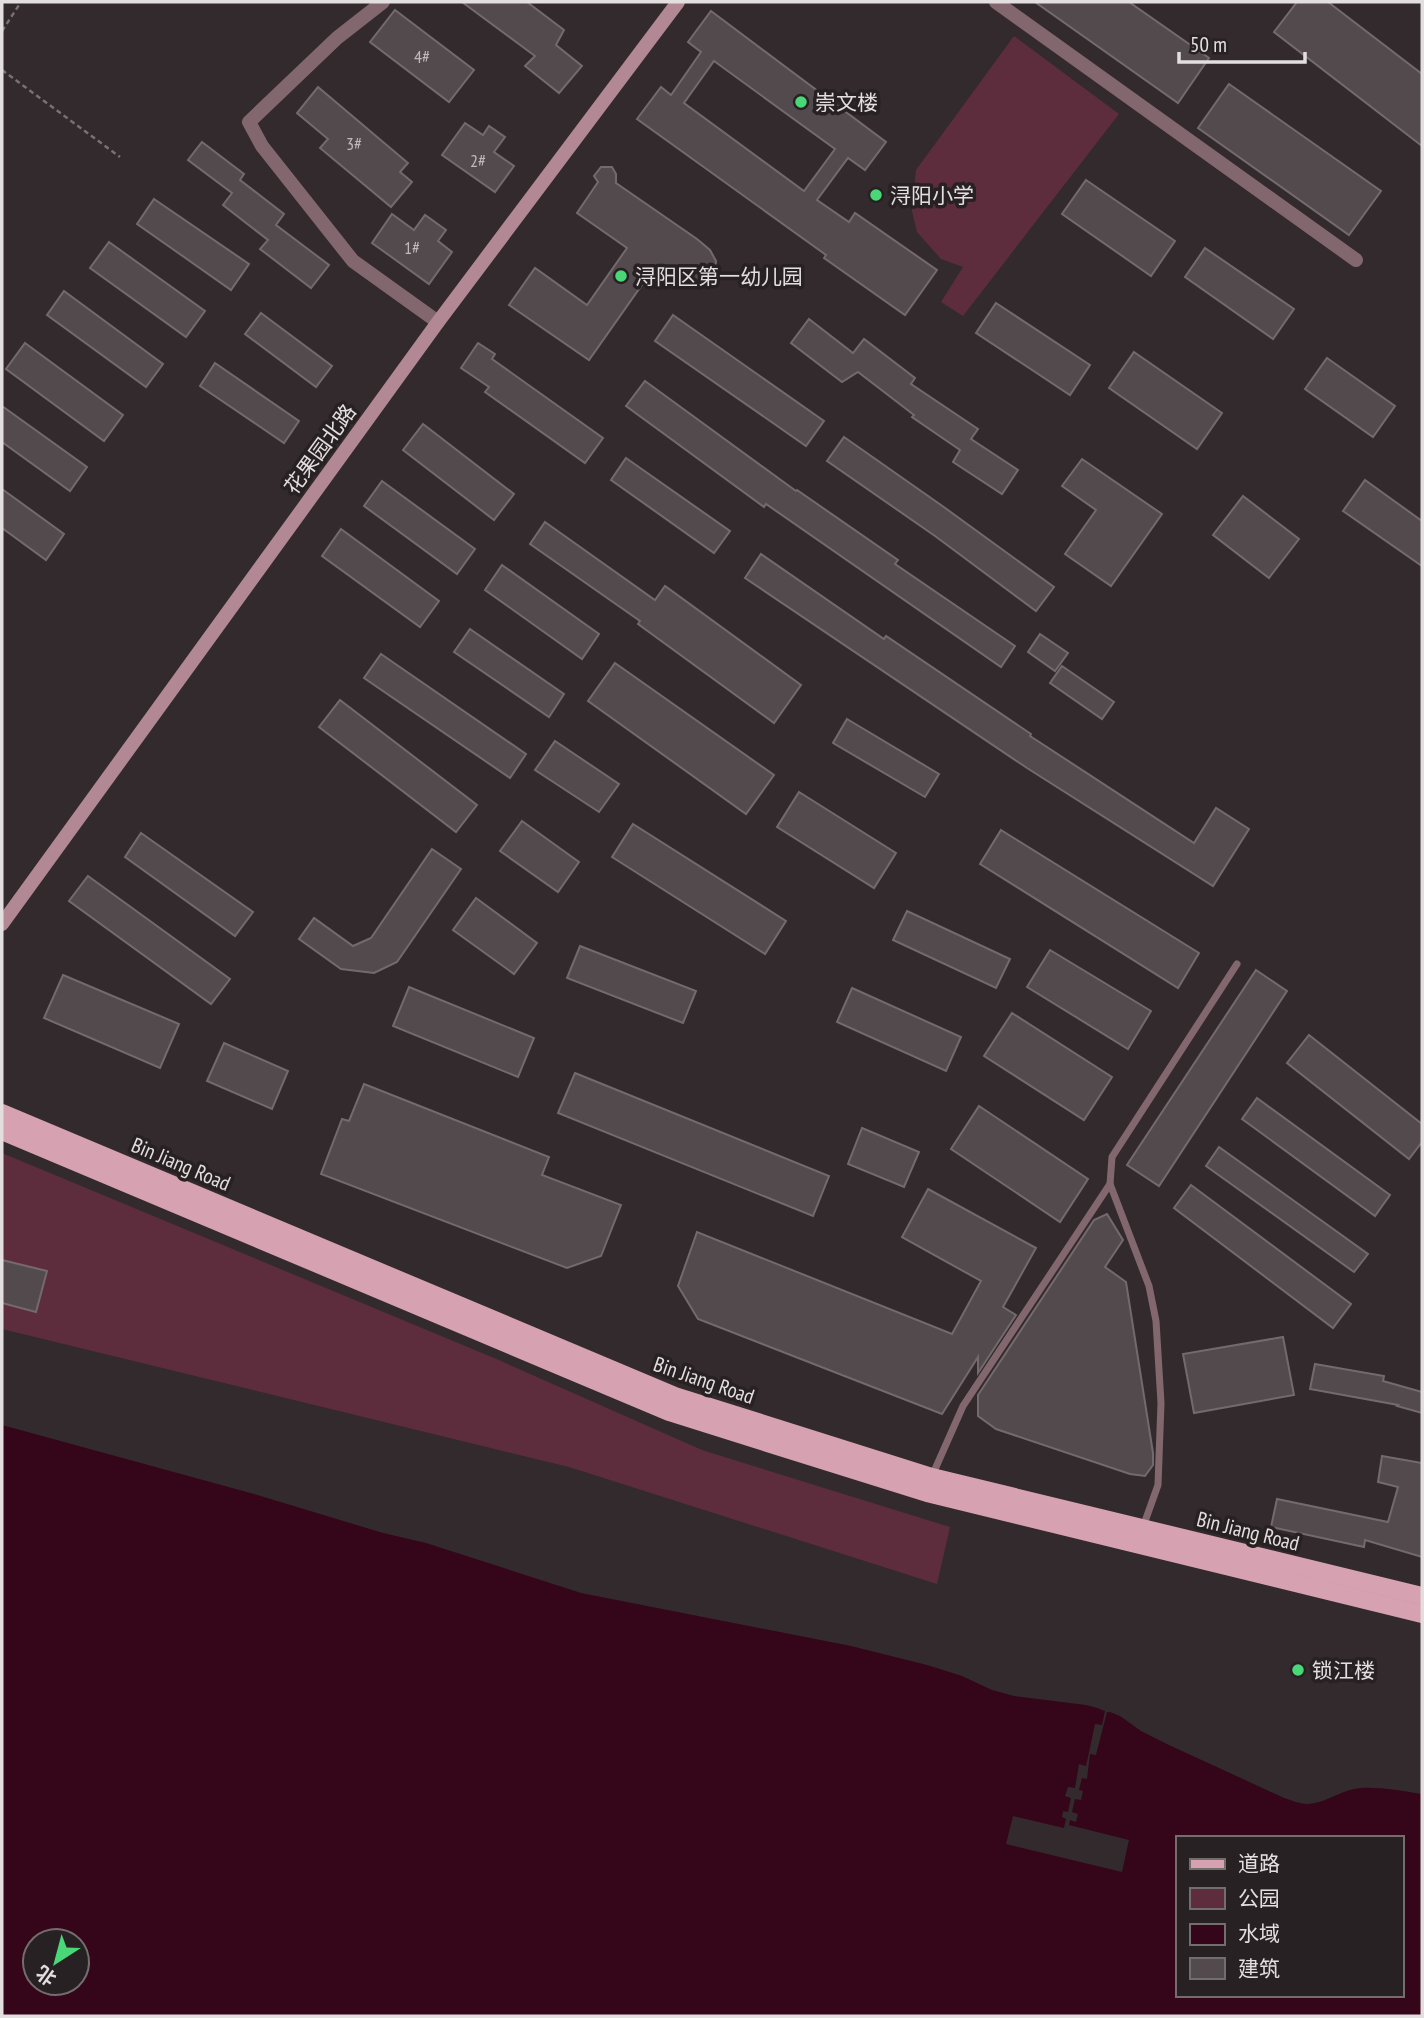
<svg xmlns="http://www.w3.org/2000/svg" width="1424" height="2018" font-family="'PT Sans Narrow','Noto Sans SC',sans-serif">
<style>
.green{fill:#5e2d3d}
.water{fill:#350519;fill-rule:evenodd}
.pier{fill:#322a2c}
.building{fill:#534a4d;stroke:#746a6d;stroke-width:2;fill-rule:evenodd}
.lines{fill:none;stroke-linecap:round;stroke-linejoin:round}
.path{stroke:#777172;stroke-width:2.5;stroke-dasharray:5 3.5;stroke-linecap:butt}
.lane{stroke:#82686e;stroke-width:7}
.street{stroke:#82686e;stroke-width:14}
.secondary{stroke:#b18893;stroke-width:14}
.primary{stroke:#d6a1b0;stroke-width:18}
.poi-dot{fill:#49d778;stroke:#282123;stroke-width:2.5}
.labels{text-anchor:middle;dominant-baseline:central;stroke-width:7;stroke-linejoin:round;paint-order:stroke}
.number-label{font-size:18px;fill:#bfb9ba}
.poi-label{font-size:21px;fill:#e3dedf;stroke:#282123;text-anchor:start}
.street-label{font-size:21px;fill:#e3dedf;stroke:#282123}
</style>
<rect width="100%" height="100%" fill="#322a2c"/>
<g class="green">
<polygon points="1014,36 1119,114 963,316 941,302 963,267 941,259 917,232 912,211 916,170"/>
<polygon points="2,1153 494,1358 702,1450 950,1527 937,1584 569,1467 2,1329"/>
</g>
<path class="water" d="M2,1425L254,1494L383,1533L426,1543L581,1593L851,1646L927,1665L962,1676L992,1690L1014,1696L1086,1705L1105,1710L1120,1716L1141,1731L1171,1746L1282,1797C1290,1800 1299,1804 1308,1804C1327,1803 1342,1789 1361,1788C1381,1787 1402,1791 1422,1794V2016H2ZM1177,1838H1401V1995H1177ZM35,1941H77V1983H35Z"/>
<polygon class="pier" points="1100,1706 1111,1709 1110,1712 1107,1712 1096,1755 1090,1754 1087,1779 1082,1778 1079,1790 1083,1791 1081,1800 1075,1799 1072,1812 1078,1814 1076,1822 1070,1820 1069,1825 1129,1840 1122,1872 1006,1844 1013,1816 1064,1828 1066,1819 1062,1817 1063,1811 1068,1812 1071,1798 1065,1796 1068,1787 1075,1788 1079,1764 1086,1766 1095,1724 1102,1725 1105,1711 1099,1709"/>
<g class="building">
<polygon points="462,2 527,2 564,30 556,45 582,66 559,93 525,66 535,56"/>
<polygon points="1035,2 1129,2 1209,58 1178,103"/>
<polygon points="1297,2 1328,2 1422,74 1422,146 1274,32"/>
<polygon points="395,10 474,70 449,102 370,42"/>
<path d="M711,11L886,142L865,170L848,158L817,200L849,222L855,213L937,270L905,315L824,258L826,255L637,119L661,87L671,95L701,52L688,42ZM714,61L835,149L804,191L684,103Z"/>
<polygon points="1229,84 1381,191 1349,235 1198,128"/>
<polygon points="318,87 408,163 400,172 412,182 391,207 320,148 328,139 297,113"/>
<polygon points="465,123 483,135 489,126 505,137 494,152 514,166 495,192 442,155"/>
<polygon points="202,142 244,174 240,180 284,214 276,225 329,265 311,288 260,249 268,240 223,205 232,193 188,160"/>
<polygon points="601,167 612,167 616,174 616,183 697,239 710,250 716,261 715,271 711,282 695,288 680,282 656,265 589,360 509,305 535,268 587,305 627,248 577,213 598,182 594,176"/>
<polygon points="1086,180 1175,241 1151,276 1062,214"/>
<polygon points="154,199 249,264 231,290 137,224"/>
<polygon points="392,214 414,230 425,215 446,230 438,241 452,252 429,284 372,243"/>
<polygon points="109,242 205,311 186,337 90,268"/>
<polygon points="1205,248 1294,309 1273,339 1185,277"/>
<polygon points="64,291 163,364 146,387 47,315"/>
<polygon points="996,303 1090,365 1070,395 976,333"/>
<polygon points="261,313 332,366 316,387 245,334"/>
<polygon points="673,315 824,421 806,446 655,341"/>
<polygon points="809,319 853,353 864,339 915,378 911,384 978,429 971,439 1018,470 1002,494 953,462 960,450 912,417 914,415 858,372 842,382 791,343"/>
<polygon points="25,343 123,415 104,441 6,369"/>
<polygon points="478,343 495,354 492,359 603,438 585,463 485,392 489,387 461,368"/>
<polygon points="1134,352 1222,413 1197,449 1109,388"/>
<polygon points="1327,358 1395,406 1373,437 1305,389"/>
<polygon points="215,363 299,421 284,443 200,386"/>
<polygon points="645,381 796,491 797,490 898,560 895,564 1015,646 1001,667 766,504 764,507 626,406"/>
<polygon points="2,406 87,467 70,491 2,442"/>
<polygon points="423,424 514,494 494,520 403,450"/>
<polygon points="844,437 941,505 1054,587 1036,611 935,536 827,461"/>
<polygon points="626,458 730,531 714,553 611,480"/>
<polygon points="1082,459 1162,514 1111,586 1065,554 1096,510 1062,486"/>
<polygon points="1365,480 1422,521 1422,566 1343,511"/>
<polygon points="382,481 475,549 457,574 364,506"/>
<polygon points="2,489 64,534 46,560 2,528"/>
<polygon points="1243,496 1299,539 1269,578 1213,535"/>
<polygon points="545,522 655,600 665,586 801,685 774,723 638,624 640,621 530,544"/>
<polygon points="341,529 439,601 420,627 322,556"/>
<polygon points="761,554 884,639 886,636 1031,734 1030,736 1194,843 1216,808 1249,829 1213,886 1027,768 745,578"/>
<polygon points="502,565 599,634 582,659 485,590"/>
<polygon points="470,629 564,694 549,717 454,652"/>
<polygon points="1040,634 1068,653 1055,671 1028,652"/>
<polygon points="381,654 526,754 510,778 364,678"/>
<polygon points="615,663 774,775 746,814 588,701"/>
<polygon points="1062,666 1114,702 1102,719 1050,683"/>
<polygon points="340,700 477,805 456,832 319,727"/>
<polygon points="847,719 939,774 925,797 833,743"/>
<polygon points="555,741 619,784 599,812 535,770"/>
<polygon points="799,792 896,853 874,888 777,827"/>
<polygon points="522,821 579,862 558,892 500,851"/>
<polygon points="633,824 786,921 765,954 612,857"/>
<polygon points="1001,830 1199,953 1178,988 980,864"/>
<polygon points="141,833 253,912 235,936 125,857"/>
<polygon points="432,849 461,869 397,962 374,973 341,969 299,939 314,918 353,946 371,938"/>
<polygon points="88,876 230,979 211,1004 69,901"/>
<polygon points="476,898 537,943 514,974 453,930"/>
<polygon points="907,911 1010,959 996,988 893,940"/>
<polygon points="580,946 696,991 683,1023 567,978"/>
<polygon points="1050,950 1151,1011 1128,1049 1027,987"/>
<polygon points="1256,970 1287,991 1159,1186 1127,1165"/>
<polygon points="63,975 179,1024 160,1068 44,1018"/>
<polygon points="409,987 534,1038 518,1077 393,1026"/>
<polygon points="852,988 961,1037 946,1071 837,1022"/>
<polygon points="1012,1013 1112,1077 1084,1120 984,1056"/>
<polygon points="1309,1035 1422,1124 1422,1142 1409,1159 1287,1063"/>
<polygon points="224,1043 288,1071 272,1109 207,1081"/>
<polygon points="575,1073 829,1176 813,1216 558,1113"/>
<polygon points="364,1084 549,1157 542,1175 621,1205 601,1256 567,1268 321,1174 342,1119 349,1121"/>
<polygon points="1257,1098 1390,1195 1375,1216 1242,1119"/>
<polygon points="979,1106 1088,1179 1060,1222 951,1149"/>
<polygon points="862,1128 919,1152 904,1187 848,1164"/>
<polygon points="1219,1147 1368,1254 1354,1272 1206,1166"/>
<polygon points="1191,1185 1351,1304 1333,1328 1174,1208"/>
<polygon points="928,1189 1036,1248 1003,1307 1016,1315 978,1373 978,1357 942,1414 698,1319 678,1286 697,1232 952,1334 981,1281 902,1237"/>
<polygon points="1107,1214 1123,1240 1105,1267 1126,1282 1153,1453 1153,1465 1145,1476 1130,1474 996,1429 978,1416 978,1395 1094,1220"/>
<polygon points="2,1260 47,1271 36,1312 2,1303"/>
<polygon points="1283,1337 1294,1395 1194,1413 1183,1354"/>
<polygon points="1315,1364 1384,1376 1383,1381 1422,1392 1422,1413 1397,1406 1398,1405 1310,1389"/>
<polygon points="1382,1456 1422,1463 1422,1557 1365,1540 1364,1547 1271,1527 1277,1499 1388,1522 1398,1487 1378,1482"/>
</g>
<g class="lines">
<g class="path">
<polyline points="2,31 21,2"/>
<polyline points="2,70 120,157"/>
</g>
<g class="lane">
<polyline points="932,1476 963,1406 1110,1184"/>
<polyline points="1143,1527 1158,1485 1161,1403 1156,1321 1149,1286 1110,1184 1112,1157 1237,964"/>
</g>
<g class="street">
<polyline points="383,2 337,38 249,122 262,146 353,261 438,322"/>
<polyline points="996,2 1356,260"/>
</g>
<polyline class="secondary" points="2,924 438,322 678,2"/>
<g class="primary">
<polyline points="2,1113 675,1396 932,1477 1422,1596"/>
<polyline points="2,1131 669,1412 927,1493 1422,1614"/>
</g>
</g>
<g class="poi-dot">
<circle cx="801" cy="102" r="7"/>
<circle cx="876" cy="195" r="7"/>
<circle cx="621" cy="276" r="7"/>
<circle cx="1298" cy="1670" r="7"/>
</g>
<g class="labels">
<g class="number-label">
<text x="422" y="56">4#</text>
<text x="354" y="143">3#</text>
<text x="478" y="160">2#</text>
<text x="412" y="247">1#</text>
</g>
<g class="poi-label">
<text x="815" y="102">崇文楼</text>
<text x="890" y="195">浔阳小学</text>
<text x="635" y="276">浔阳区第一幼儿园</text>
<text x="1312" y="1670">锁江楼</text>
</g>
<g class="street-label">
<text transform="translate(320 449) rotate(-54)">花果园北路</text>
<text transform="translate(181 1164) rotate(23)">Bin Jiang Road</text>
<text transform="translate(704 1380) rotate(19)">Bin Jiang Road</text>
<text transform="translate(1248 1531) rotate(14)">Bin Jiang Road</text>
</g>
</g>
<rect width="1424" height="2018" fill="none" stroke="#e3dedf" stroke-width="7"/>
<rect x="1176" y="1836" width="228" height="161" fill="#282123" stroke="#736d6e" stroke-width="2"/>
<rect x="1190" y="1859" width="35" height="10" fill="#d6a1b0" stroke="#736d6e" stroke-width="2"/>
<text x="1238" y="1871" font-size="21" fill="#e3dedf">道路</text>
<rect x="1190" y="1888" width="35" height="21" fill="#5e2d3d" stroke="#736d6e" stroke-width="2"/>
<text x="1238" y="1906" font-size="21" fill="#e3dedf">公园</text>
<rect x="1190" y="1924" width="35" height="21" fill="#350519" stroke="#736d6e" stroke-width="2"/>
<text x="1238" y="1941" font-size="21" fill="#e3dedf">水域</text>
<rect x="1190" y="1958" width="35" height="21" fill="#534a4d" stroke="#736d6e" stroke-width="2"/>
<text x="1238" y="1976" font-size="21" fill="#e3dedf">建筑</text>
<g transform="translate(56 1962) rotate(216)"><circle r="33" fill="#282123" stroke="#736d6e" stroke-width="2"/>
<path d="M0-5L12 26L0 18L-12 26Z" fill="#49d778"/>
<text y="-10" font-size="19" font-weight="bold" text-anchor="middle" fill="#e3dedf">北</text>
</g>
<path d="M1179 52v10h126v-10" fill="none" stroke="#e3dedf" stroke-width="3.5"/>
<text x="1190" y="52" font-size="21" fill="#e3dedf" stroke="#282123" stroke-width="5" paint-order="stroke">50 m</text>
</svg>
